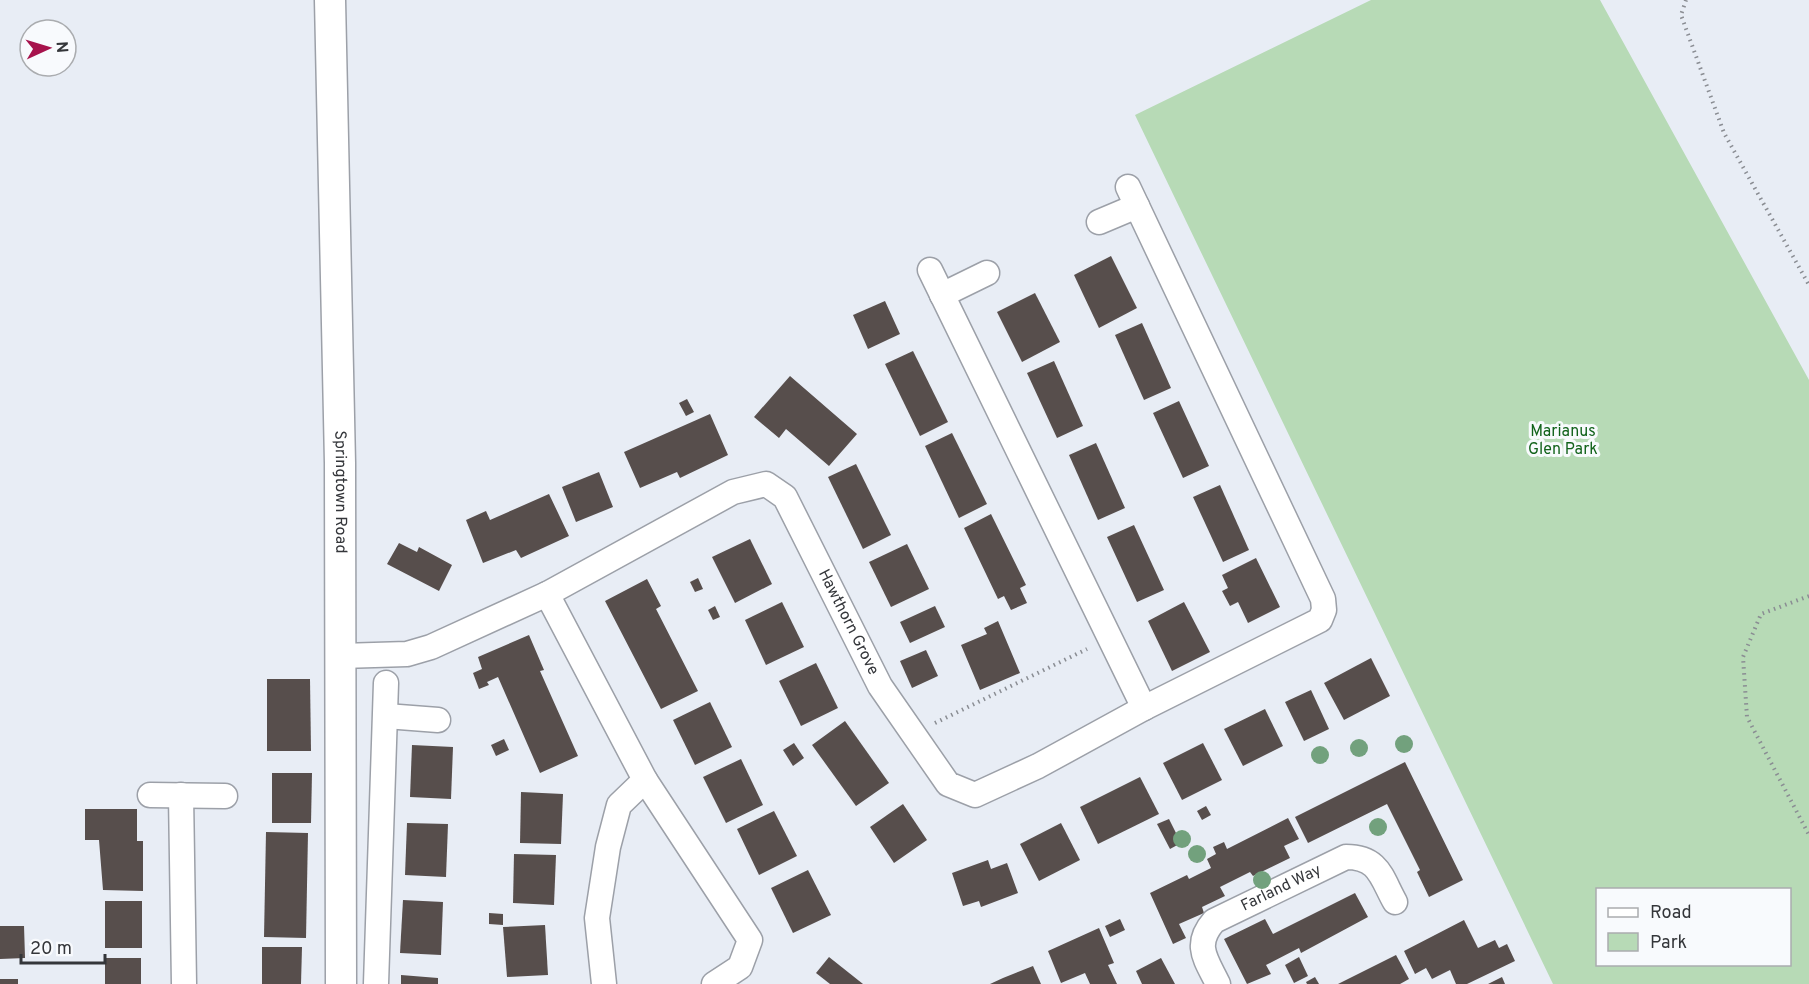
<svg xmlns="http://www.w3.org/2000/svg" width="1809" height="984" font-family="Overpass,sans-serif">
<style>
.green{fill:#b7dab6;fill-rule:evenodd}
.building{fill:#574e4c}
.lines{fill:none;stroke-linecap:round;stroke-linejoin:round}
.minor-casing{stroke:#9ca0a8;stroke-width:27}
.tertiary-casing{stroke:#9ca0a8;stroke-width:33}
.path{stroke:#8a8d93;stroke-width:4;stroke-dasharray:1.5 4.5;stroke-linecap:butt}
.minor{stroke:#fff;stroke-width:24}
.tertiary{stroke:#fff;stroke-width:30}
.tree{fill:#72a17d}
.labels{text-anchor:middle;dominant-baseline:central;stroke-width:6;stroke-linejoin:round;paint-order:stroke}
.park-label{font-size:16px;fill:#11621a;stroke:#f8fafd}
.street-label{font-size:16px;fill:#34363a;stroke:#f8fafd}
</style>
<rect width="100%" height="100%" fill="#e8edf5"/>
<path class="green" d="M1371,0H1600L1809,380V984H1553L1135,115ZM1598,890H1790V964H1598Z"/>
<g class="building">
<polygon points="1111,256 1137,308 1099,328 1074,275"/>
<polygon points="1035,293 1060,342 1022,362 997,312"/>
<polygon points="885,301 900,334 868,349 853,315"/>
<polygon points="1142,323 1171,388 1144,400 1115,335"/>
<polygon points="913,351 948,422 920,436 885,364"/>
<polygon points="1054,361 1083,426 1057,438 1027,373"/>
<polygon points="790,376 857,434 829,466 786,429 779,438 754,417"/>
<polygon points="687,399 694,412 686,416 679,403"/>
<polygon points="1179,401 1209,466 1183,478 1153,413"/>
<polygon points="710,414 728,455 680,478 677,472 640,488 624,452"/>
<polygon points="952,433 987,504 959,518 925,446"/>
<polygon points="1096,443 1125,508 1098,520 1069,455"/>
<polygon points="856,464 891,535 863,549 828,477"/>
<polygon points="599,472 613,507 576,522 562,487"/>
<polygon points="1220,485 1249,550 1223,562 1193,497"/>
<polygon points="549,494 569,536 521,558 516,550 483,563 466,520 486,511 490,520"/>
<polygon points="991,514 1026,585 1020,588 1027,603 1011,610 1004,596 998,599 964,528"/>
<polygon points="1134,525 1164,590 1137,602 1107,537"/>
<polygon points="750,539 772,584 735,603 712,557"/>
<polygon points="399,543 417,552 419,547 452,565 439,591 387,564"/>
<polygon points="907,544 929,589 891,607 869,562"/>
<polygon points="1256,558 1280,607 1248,623 1238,602 1230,606 1222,591 1228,588 1222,575"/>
<polygon points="698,578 703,589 695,592 690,582"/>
<polygon points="647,579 661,606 656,609 698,691 661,709 605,601"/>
<polygon points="782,602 804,647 766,665 745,620"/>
<polygon points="1184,602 1210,652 1172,671 1148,621"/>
<polygon points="715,606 720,617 713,620 708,610"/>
<polygon points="935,606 945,627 910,643 900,622"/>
<polygon points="998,621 1020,673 980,690 961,645 987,634 984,628"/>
<polygon points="529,635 544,670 540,671 578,756 540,773 498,677 487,682 489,685 479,689 473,673 482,669 478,657"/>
<polygon points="926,650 938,676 912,688 900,661"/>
<polygon points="1371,658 1390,696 1344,720 1324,683"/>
<polygon points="816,663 838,708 801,726 779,681"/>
<polygon points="267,679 310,679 311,751 267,751"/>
<polygon points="1311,690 1329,729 1304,741 1285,702"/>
<polygon points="710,702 732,747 695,765 673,720"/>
<polygon points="1265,709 1283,746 1243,766 1224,729"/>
<polygon points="845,721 889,783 856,806 812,745"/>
<polygon points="504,739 509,750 496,756 491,745"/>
<polygon points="794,743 804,758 793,766 783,750"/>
<polygon points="1203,743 1222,780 1182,800 1163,763"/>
<polygon points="412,745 453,747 451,799 410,797"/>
<polygon points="741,759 763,805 726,823 703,777"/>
<polygon points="1405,762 1463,880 1429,897 1417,872 1420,870 1387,804 1308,843 1295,817"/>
<polygon points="272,773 312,773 311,823 272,823"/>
<polygon points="1140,777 1159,814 1098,844 1080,807"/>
<polygon points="521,792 563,794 561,844 520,843"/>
<polygon points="903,804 927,840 894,863 870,827"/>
<polygon points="1206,806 1211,815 1202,820 1197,811"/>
<polygon points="85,809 137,809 137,841 143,841 143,891 103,890 99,840 85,840"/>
<polygon points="774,811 797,856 759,875 737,829"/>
<polygon points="1288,818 1299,839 1284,846 1290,858 1253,876 1250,872 1220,887 1225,896 1202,907 1204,913 1179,924 1186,938 1173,944 1150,893 1187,875 1189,879 1211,868 1207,859 1216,854 1213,847 1224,842 1227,849"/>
<polygon points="1169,819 1181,843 1170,849 1157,824"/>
<polygon points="407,823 448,824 446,877 405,875"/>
<polygon points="1061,823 1080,860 1039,881 1020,844"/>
<polygon points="266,832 308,833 306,938 264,937"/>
<polygon points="514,854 556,855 554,905 513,903"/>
<polygon points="988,860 991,869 1007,863 1018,893 981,907 979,901 963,906 952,873"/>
<polygon points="808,870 831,915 793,933 771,888"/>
<polygon points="1355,893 1368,917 1301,953 1299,948 1266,965 1271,974 1247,984 1224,939 1265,919 1273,934"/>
<polygon points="403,900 443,902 441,955 400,953"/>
<rect x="105" y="901" width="37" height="47"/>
<polygon points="489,913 503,914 503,925 489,924"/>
<polygon points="1120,919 1125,930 1110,937 1105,926"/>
<polygon points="1464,920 1478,948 1495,940 1499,948 1507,944 1515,961 1467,984 1456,984 1450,970 1432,979 1426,968 1415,974 1404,951"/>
<polygon points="545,925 548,975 507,977 503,927"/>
<polygon points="0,926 24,926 25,958 0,959"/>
<polygon points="1099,928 1114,963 1108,965 1117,984 1090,984 1085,973 1061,983 1048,951"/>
<polygon points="262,947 302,947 301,984 262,984"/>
<polygon points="1396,955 1409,979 1400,984 1338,984"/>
<polygon points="829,957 863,984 830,984 816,973"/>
<polygon points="1299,957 1308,976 1294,983 1285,965"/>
<rect x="105" y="958" width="36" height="26"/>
<polygon points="1161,958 1175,984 1142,984 1136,971"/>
<polygon points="1033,966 1041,984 990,984 1003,978"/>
<polygon points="401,975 438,978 438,984 401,984"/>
<polygon points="1315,977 1319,984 1307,984 1306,982"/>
<polygon points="1502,977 1505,984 1488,984"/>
<rect x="0" y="979" width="18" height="5"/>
</g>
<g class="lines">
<g class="minor-casing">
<g id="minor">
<polyline points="1099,222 1137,206"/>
<polyline points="930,270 1144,708"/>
<polyline points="942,295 987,273"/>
<polyline points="547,594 645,780 750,940 740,967 714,984"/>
<path id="s1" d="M341,656L407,654L431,647L547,594L733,492L766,484L785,497L880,686L948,784L975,795L1038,766L1144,708L1320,620L1324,610L1323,599L1128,187"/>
<polyline points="386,716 438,720"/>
<polyline points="150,795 225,796"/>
<polyline points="181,795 184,984"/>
<polyline points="376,984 386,683"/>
<polyline points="604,984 597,918 608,847 619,805 645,780"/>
<path id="s2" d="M1218,984C1206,959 1193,945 1214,921L1346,857C1379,857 1381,877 1395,902"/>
</g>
</g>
<g class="tertiary-casing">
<g id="tertiary">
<path id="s3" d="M330,0L340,463L341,984"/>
</g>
</g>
<g class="path">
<polyline points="1686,0 1681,15 1724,133 1809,285"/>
<polyline points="1809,596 1761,614 1743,657 1747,717 1809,835"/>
<polyline points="935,723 1087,649"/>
</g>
<use href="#minor" class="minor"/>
<use href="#tertiary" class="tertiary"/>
</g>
<g class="tree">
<circle cx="1404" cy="744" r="9"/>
<circle cx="1359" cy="748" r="9"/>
<circle cx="1320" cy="755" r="9"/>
<circle cx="1378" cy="827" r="9"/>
<circle cx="1182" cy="839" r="9"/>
<circle cx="1197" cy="854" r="9"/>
<circle cx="1262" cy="880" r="9"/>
</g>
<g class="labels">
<g class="park-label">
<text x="1563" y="432">Marianus<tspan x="1563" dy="18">Glen Park</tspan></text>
</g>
<g class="street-label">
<text stroke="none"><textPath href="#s3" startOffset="492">Springtown Road</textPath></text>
<text stroke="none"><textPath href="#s1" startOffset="628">Hawthorn Grove</textPath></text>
<text stroke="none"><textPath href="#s2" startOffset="144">Farland Way</textPath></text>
</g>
</g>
<rect x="1596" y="888" width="195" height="78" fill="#f8fafd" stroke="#aaacaf" stroke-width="1.5"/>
<rect x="1608" y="908" width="30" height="9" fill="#ffffff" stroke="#aaacaf" stroke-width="1.5"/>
<text x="1650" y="918" font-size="18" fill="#34363a">Road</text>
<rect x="1608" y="933" width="30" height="18" fill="#b7dab6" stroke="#aaacaf" stroke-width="1.5"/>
<text x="1650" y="948" font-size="18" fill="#34363a">Park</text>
<g transform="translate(48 48) rotate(86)"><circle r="28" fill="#f8fafd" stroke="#aaacaf" stroke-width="1.5"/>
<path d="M0-4.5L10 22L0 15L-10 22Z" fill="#a6124c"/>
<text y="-9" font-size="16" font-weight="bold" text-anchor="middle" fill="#34363a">N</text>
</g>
<path d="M21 954v9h84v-9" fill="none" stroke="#34363a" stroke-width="3"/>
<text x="30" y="954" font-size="18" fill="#34363a" stroke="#f8fafd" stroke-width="4.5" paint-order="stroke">20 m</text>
</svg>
